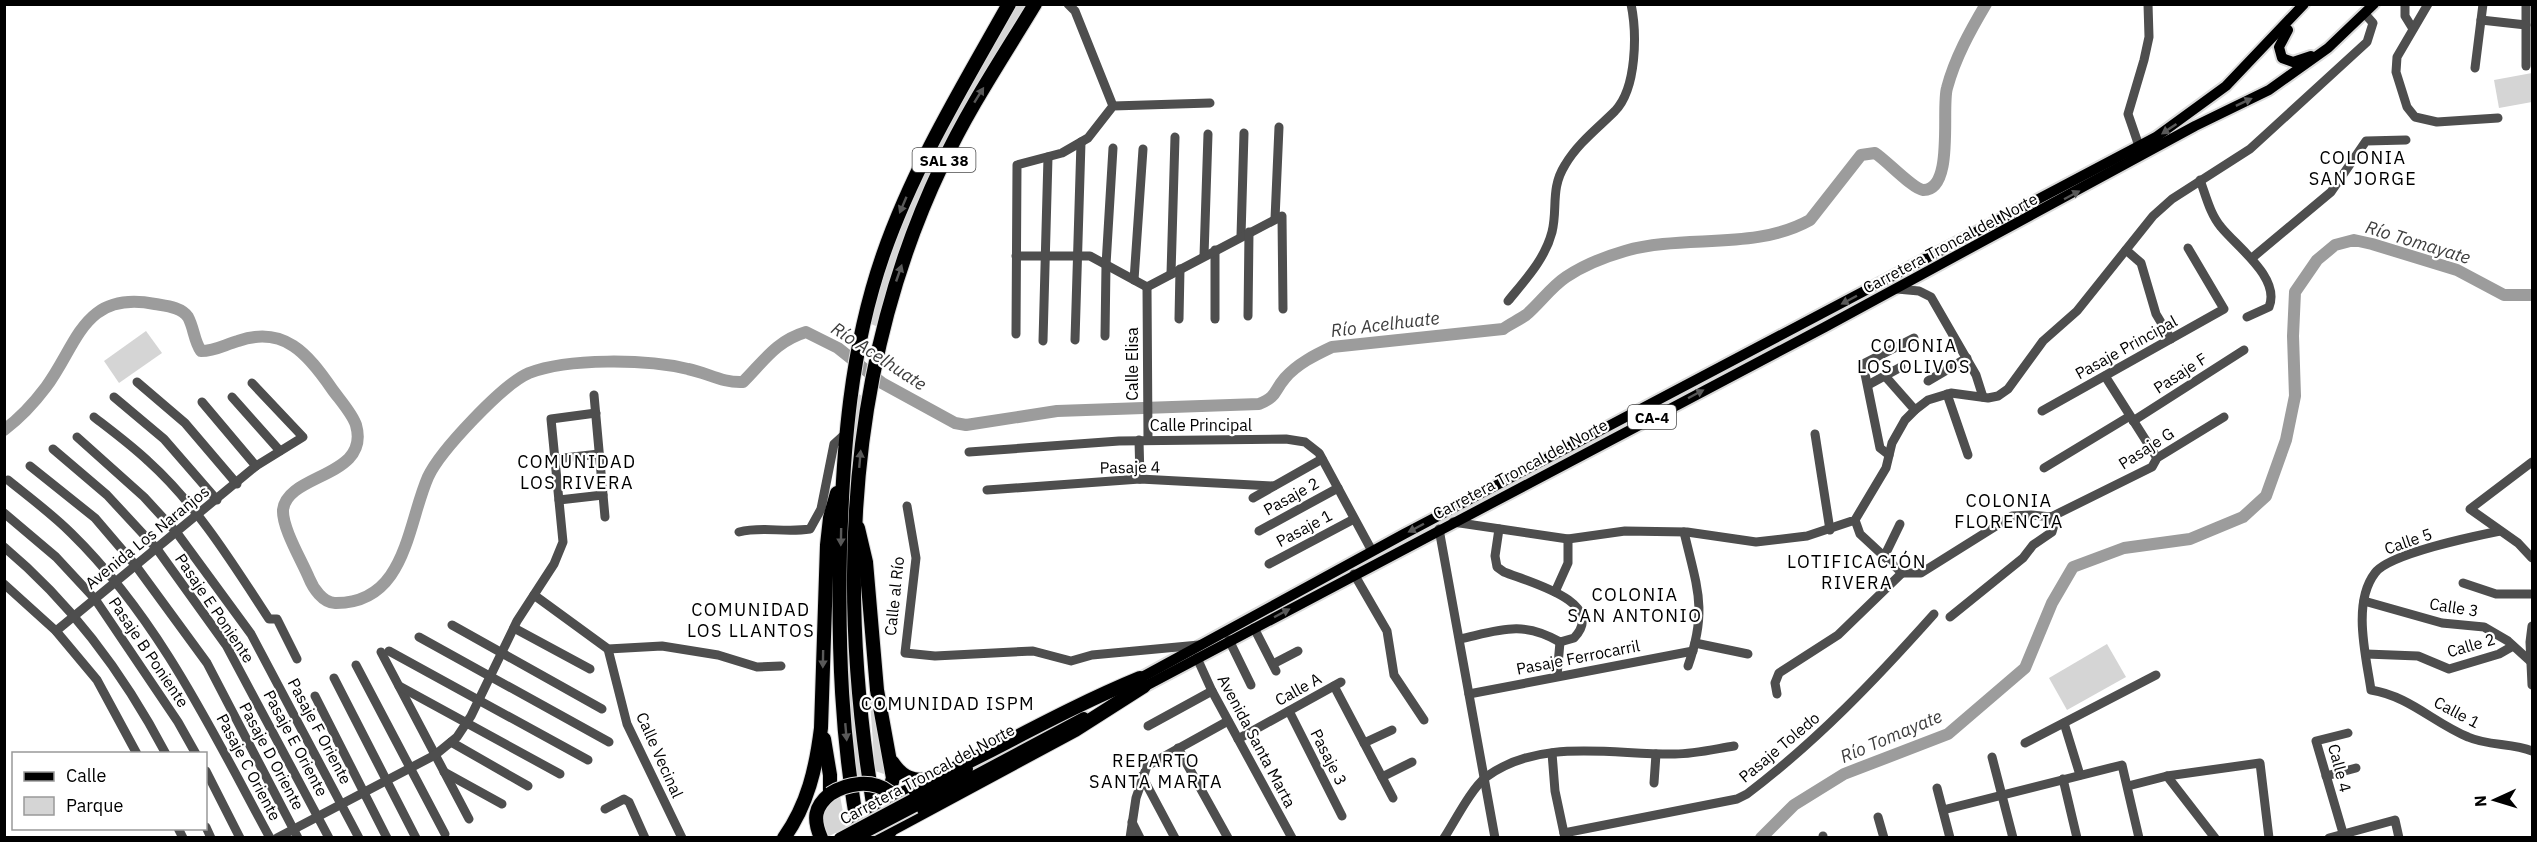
<svg xmlns="http://www.w3.org/2000/svg" width="2537" height="842" font-family="'IBM Plex Sans',sans-serif">
<style>
.green{fill:#d5d5d5}
.lines{fill:none;stroke-linecap:round;stroke-linejoin:round}
.river{stroke:#9c9c9c;stroke-width:12}
.major-casing{stroke:#dbdbdb;stroke-width:14}
.highway-casing{stroke:#dbdbdb;stroke-width:16}
.minor{stroke:#4e4e4e;stroke-width:9}
.major{stroke:#000;stroke-width:10}
.highway{stroke:#000;stroke-width:14}
.major-bridge-casing{stroke:#dbdbdb;stroke-width:14;stroke-linecap:butt}
.highway-bridge-casing{stroke:#dbdbdb;stroke-width:16;stroke-linecap:butt}
.major-bridge{stroke:#000;stroke-width:10}
.highway-bridge{stroke:#000;stroke-width:14}
.oneway{fill:#595959}
.labels{text-anchor:middle;dominant-baseline:central;stroke-width:4.5;stroke-linejoin:round;paint-order:stroke}
.shield{fill:#fff;stroke:#4c4c4c;stroke-width:1.5}
.shield-label{font-size:15px;font-weight:bold;fill:#000}
.street-label{font-size:16px;fill:#000;stroke:#fff}
.neighbourhood-label{font-size:18px;letter-spacing:1.5px;fill:#000;stroke:#fff}
.water-label{font-size:18px;font-style:italic;fill:#3d3d3d;stroke:#fff}
</style>
<rect width="100%" height="100%" fill="#fff"/>
<g class="green">
<path d="M1016,5H1028L971,101L878,327L869,323C886,264 906,207 933,152C958,102 988,53 1016,5Z"/>
<polygon points="2532,73 2532,102 2499,108 2494,80"/>
<polygon points="146,331 162,353 119,383 104,361"/>
<polygon points="859,394 863,397 856,471 866,775 856,776 845,638 846,491 856,395"/>
<polygon points="863,604 890,776 875,771"/>
<polygon points="2107,644 2126,677 2067,710 2049,678"/>
<polygon points="840,796 846,828 827,837 821,831 824,807 835,797"/>
</g>
<g class="lines">
<g class="river">
<path d="M4,430C20,418 34,403 46,387C78,344 83,290 155,304C166,306 181,307 188,317C194,328 194,341 201,351C215,351 224,345 238,341C284,325 308,354 332,389C339,399 352,413 356,425C371,478 287,473 283,510C282,528 302,561 309,578C313,588 323,603 335,603C406,604 407,525 428,477C440,451 503,384 529,373C568,358 646,359 688,369C708,373 722,383 743,382C764,361 776,341 806,332L838,348L882,383L955,423L966,425L1057,411L1259,404C1278,396 1273,392 1285,378C1297,364 1315,355 1332,347L1503,329C1510,324 1519,320 1526,315C1540,303 1551,287 1566,277C1584,265 1604,257 1625,251C1684,234 1755,251 1810,220L1861,155L1875,153C1886,160 1913,189 1923,190C1955,191 1941,107 1947,88C1955,58 1970,31 1986,4"/>
<polyline points="1761,838 1794,805 1844,774 1948,734 2025,668 2052,603 2073,567 2124,548 2190,539 2243,517 2266,496 2286,440 2295,396 2293,336 2295,292 2317,260 2335,245 2354,240 2372,244 2457,270 2504,295 2532,295"/>
</g>
<g class="major-casing">
<g id="major">
<polyline points="2288,30 2279,47 2282,58 2293,62 2311,56"/>
<polyline points="1133,682 1404,534 2156,137 2226,86 2304,4"/>
<polyline points="1138,690 1825,327 2195,126 2269,90 2328,48 2374,4"/>
<polyline points="912,799 968,769"/>
<polyline points="915,807 1084,717"/>
</g>
</g>
<g class="highway-casing">
<g id="highway">
<path d="M858,528L866,562L877,690L893,778L889,792C899,807 898,825 884,838"/>
<path d="M892,762C902,777 914,783 931,778"/>
<path d="M893,798C977,761 1055,713 1140,678"/>
<polyline points="893,828 1075,730 1144,686"/>
<path d="M784,838C808,804 816,768 821,728L827,545L830,518L837,493"/>
<path d="M821,838C813,819 814,807 830,794V775L824,739"/>
<path d="M860,838C841,743 838,645 840,549C843,449 850,350 883,255C914,166 963,86 1009,4"/>
<path d="M879,838C837,611 841,377 942,165C968,109 1003,57 1035,4"/>
</g>
</g>
<g class="minor">
<polyline points="1068,4 1075,11 1113,106"/>
<polyline points="2405,4 2405,16 2413,29"/>
<polyline points="2428,4 2397,57 2396,72 2407,107 2415,117 2437,122 2498,118"/>
<polyline points="2526,4 2526,66"/>
<polyline points="2481,20 2526,25"/>
<polyline points="2475,68 2483,4"/>
<polyline points="2139,146 2128,114 2144,60 2149,37 2148,4"/>
<path d="M2200,180C2206,196 2210,214 2221,227C2237,247 2281,278 2269,307L2247,317"/>
<polyline points="1275,219 1279,127"/>
<polyline points="1241,236 1244,133"/>
<polyline points="1215,250 1215,319"/>
<polyline points="2126,250 2141,263 2156,314 2171,339"/>
<polyline points="1016,256 1090,256 1147,287"/>
<polyline points="1204,256 1208,134"/>
<polyline points="2252,258 2331,192 2366,141 2406,140"/>
<polyline points="1171,274 1175,137"/>
<polyline points="1134,280 1143,149"/>
<polyline points="1147,287 1282,216 1283,309"/>
<polyline points="1147,287 1148,440"/>
<polyline points="1897,289 1919,291 1931,297 1976,375 1983,397"/>
<path d="M1508,301C1526,279 1545,259 1552,232C1558,208 1550,189 1565,165C1578,143 1598,128 1615,111C1637,88 1637,33 1631,4"/>
<polyline points="1248,316 1249,232"/>
<polyline points="1179,319 1180,269"/>
<polyline points="1016,334 1017,165 1062,153 1088,138 1113,106 1210,103"/>
<polyline points="1105,336 1106,265 1113,148"/>
<polyline points="1075,340 1081,142"/>
<polyline points="1043,341 1048,157"/>
<polyline points="1885,376 1915,410"/>
<polyline points="2105,376 2157,458"/>
<polyline points="1928,381 1967,358"/>
<polyline points="137,382 185,423 237,484"/>
<polyline points="1868,385 1901,367"/>
<polyline points="1947,394 1968,455"/>
<polyline points="594,395 605,517"/>
<polyline points="114,397 164,439 217,500"/>
<polyline points="232,397 280,451"/>
<polyline points="202,402 256,466"/>
<polyline points="2042,411 2224,309 2188,248"/>
<path d="M94,417C112,431 131,445 148,461C197,505 233,564 269,619H277L297,659"/>
<polyline points="2133,421 2244,350"/>
<polyline points="1815,434 1830,530"/>
<polyline points="77,437 144,497 177,533 251,634 359,838"/>
<polyline points="1139,440 1140,479"/>
<polyline points="53,449 107,495 157,549 226,645 329,838"/>
<polyline points="969,452 1119,441 1286,439 1305,442 1319,453 1372,551"/>
<polyline points="1889,455 1880,448 1863,364 1914,338"/>
<polyline points="555,459 599,454"/>
<polyline points="2532,462 2470,509 2518,543 2532,558"/>
<polyline points="30,466 95,518 136,566 207,663 298,838"/>
<polyline points="2044,468 2130,416"/>
<path d="M8,480C29,497 52,514 71,533C159,619 212,731 270,838"/>
<polyline points="987,490 1140,479 1274,486"/>
<polyline points="1253,498 1322,459"/>
<polyline points="559,500 603,495"/>
<polyline points="907,506 916,558 905,653 935,656 1033,651 1071,661 1092,655 1199,645"/>
<polyline points="4,513 56,557 95,599 178,722 196,754"/>
<polyline points="2051,517 2152,467 2157,458 2224,417"/>
<polyline points="1855,520 1860,534 1902,573 1921,573 2012,516 2031,515 2051,517"/>
<polyline points="1453,522 1568,539 1625,531 1687,532 1756,542 1807,536 1855,520 1886,468 1892,443 1905,420 1915,410 1928,400 1951,393 1988,398 1998,396 2008,389 2043,341 2077,311 2153,216 2172,199 2250,149 2367,42 2373,23 2365,14"/>
<polyline points="1439,529 1495,838"/>
<path d="M1499,529L1495,556L1497,567L1504,572C1529,582 1608,602 1574,638L1560,642"/>
<polyline points="1259,531 1338,488"/>
<path d="M2500,531C2475,536 2389,554 2375,573C2352,603 2366,656 2371,690C2409,696 2434,723 2468,737C2488,746 2512,743 2532,751"/>
<path d="M739,532C763,526 784,533 810,529L821,509L834,444L845,434"/>
<path d="M1684,532C1697,588 1708,609 1688,666"/>
<path d="M4,547C72,604 125,676 166,754"/>
<polyline points="1884,557 1900,524"/>
<polyline points="1269,564 1354,519"/>
<polyline points="1354,574 1387,631 1394,675 1424,720"/>
<polyline points="2463,583 2496,594 2532,594"/>
<polyline points="4,584 56,631 97,680 137,754"/>
<polyline points="1555,592 1568,563 1568,539"/>
<polyline points="534,595 608,649 662,646 718,655 757,667 781,666"/>
<polyline points="2364,601 2442,623 2484,627 2508,641 2530,661"/>
<polyline points="1950,617 2023,558 2033,545 2052,532 2054,525 2051,517"/>
<polyline points="452,625 602,709"/>
<polyline points="2532,626 2530,642 2532,685"/>
<polyline points="514,628 590,669"/>
<polyline points="1254,628 1276,671"/>
<polyline points="56,631 256,466 303,437 252,383"/>
<polyline points="419,637 609,742"/>
<path d="M1460,639C1500,630 1522,620 1560,642"/>
<polyline points="1229,640 1251,685"/>
<polyline points="1695,643 1748,654"/>
<polyline points="608,649 627,724 682,838"/>
<polyline points="389,651 588,760"/>
<polyline points="381,652 469,819"/>
<polyline points="2366,654 2418,656 2449,669 2499,654 2513,646"/>
<polyline points="1197,658 1212,691 1292,838"/>
<polyline points="1273,664 1298,651"/>
<polyline points="356,665 445,834"/>
<polyline points="1557,676 1560,642"/>
<polyline points="334,678 416,838"/>
<polyline points="399,686 560,774"/>
<polyline points="1334,686 1393,798"/>
<polyline points="1469,694 1693,651"/>
<polyline points="1777,694 1775,683 1779,673 1838,635 1902,573"/>
<polyline points="315,696 387,838"/>
<polyline points="1289,711 1342,816"/>
<polyline points="2064,723 2080,775"/>
<polyline points="1148,726 1212,691"/>
<polyline points="1238,739 1341,682"/>
<polyline points="451,742 528,786"/>
<polyline points="1364,743 1392,730"/>
<polyline points="2025,743 2156,675"/>
<polyline points="1178,748 1228,838"/>
<polyline points="1552,753 1555,791 1565,838"/>
<polyline points="1992,757 2013,838"/>
<polyline points="206,771 240,838"/>
<polyline points="444,772 502,804"/>
<polyline points="1142,776 1175,838"/>
<polyline points="2167,776 2215,838"/>
<polyline points="2326,776 2356,768"/>
<polyline points="1382,777 1412,762"/>
<polyline points="2063,779 2077,838"/>
<polyline points="1654,783 1656,754"/>
<polyline points="2128,786 2167,776 2260,763 2269,838"/>
<polyline points="1937,788 1950,838"/>
<polyline points="605,809 624,799 629,802 645,838"/>
<polyline points="1943,810 2122,765 2139,838"/>
<polyline points="1878,817 1884,838"/>
<polyline points="1132,822 1140,838"/>
<polyline points="206,827 211,838"/>
<polyline points="178,828 183,838"/>
<path d="M1564,833L1737,799L1747,794C1817,741 1876,679 1934,614"/>
<polyline points="2343,833 2316,741 2348,733"/>
<polyline points="1823,836 1823,838"/>
<polyline points="277,838 435,755 457,737 471,716 517,621 554,564 563,542 551,419 596,413"/>
<polyline points="1130,838 1136,798 1147,766 1228,721"/>
<path d="M1444,838C1455,821 1471,789 1486,777C1541,737 1612,755 1675,754C1694,754 1715,749 1734,746"/>
<polyline points="2329,838 2395,820 2399,838"/>
</g>
<use href="#major" class="major"/>
<use href="#highway" class="highway"/>
<g class="major-bridge-casing">
<g id="major-bridge">
<polyline points="839,838 912,799"/>
<polyline points="856,838 915,807"/>
</g>
</g>
<g class="highway-bridge-casing">
<path id="highway-bridge" d="M830,794C847,783 872,779 889,792"/>
</g>
<use href="#major-bridge" class="major-bridge"/>
<use href="#highway-bridge" class="highway-bridge"/>
</g>
<defs><path id="oneway-solid" d="M-6-.8H1V-3.2L6.5 0L1 3.2V.8H-6Z" transform="scale(1.5)"/></defs>
<g class="oneway">
<use href="#oneway-solid" transform="translate(979 95) rotate(-58)"/>
<use href="#oneway-solid" transform="translate(2244 102) rotate(-25)"/>
<use href="#oneway-solid" transform="translate(2169 129) rotate(146)"/>
<use href="#oneway-solid" transform="translate(2072 195) rotate(-28)"/>
<use href="#oneway-solid" transform="translate(903 205) rotate(113)"/>
<use href="#oneway-solid" transform="translate(899 273) rotate(-71)"/>
<use href="#oneway-solid" transform="translate(1849 300) rotate(152)"/>
<use href="#oneway-solid" transform="translate(1696 394) rotate(-28)"/>
<use href="#oneway-solid" transform="translate(860 459) rotate(-85)"/>
<use href="#oneway-solid" transform="translate(1416 528) rotate(152)"/>
<use href="#oneway-solid" transform="translate(841 537) rotate(91)"/>
<use href="#oneway-solid" transform="translate(1282 613) rotate(-28)"/>
<use href="#oneway-solid" transform="translate(823 659) rotate(91)"/>
<use href="#oneway-solid" transform="translate(846 732) rotate(85)"/>
</g>
<g class="labels">
<g class="shield">
<rect x="912.5" y="148" width="63" height="24" rx="4.5"/>
<rect x="1628" y="405" width="48" height="24" rx="4.5"/>
</g>
<g class="shield-label">
<text x="944" y="160">SAL 38</text>
<text x="1652" y="417">CA-4</text>
</g>
<g class="street-label">
<text transform="translate(1950 243) rotate(-28)">Carretera Troncal del Norte</text>
<text transform="translate(2126 347) rotate(-29)">Pasaje Principal</text>
<text transform="translate(1132 364) rotate(-90)">Calle Elisa</text>
<text transform="translate(2180 373) rotate(-33)">Pasaje F</text>
<text x="1201" y="425">Calle Principal</text>
<text transform="translate(2146 448) rotate(-33)">Pasaje G</text>
<text transform="translate(1130 467) rotate(-1)">Pasaje 4</text>
<text transform="translate(1520 469) rotate(-28)">Carretera Troncal del Norte</text>
<text transform="translate(1291 496) rotate(-29)">Pasaje 2</text>
<text transform="translate(1304 528) rotate(-28)">Pasaje 1</text>
<text transform="translate(147 537) rotate(-39)">Avenida Los Naranjos</text>
<text transform="translate(2408 541) rotate(-19)">Calle 5</text>
<text transform="translate(894 596) rotate(-84)">Calle al Río</text>
<text transform="translate(2454 607) rotate(9)">Calle 3</text>
<text transform="translate(215 608) rotate(56)">Pasaje E Poniente</text>
<text transform="translate(2471 645) rotate(-16)">Calle 2</text>
<text transform="translate(149 652) rotate(56)">Pasaje B Poniente</text>
<text transform="translate(1578 657) rotate(-11)">Pasaje Ferrocarril</text>
<text transform="translate(1298 689) rotate(-29)">Calle A</text>
<text transform="translate(2457 712) rotate(28)">Calle 1</text>
<text transform="translate(320 731) rotate(62)">Pasaje F Oriente</text>
<text transform="translate(1257 741) rotate(62)">Avenida Santa Marta</text>
<text transform="translate(296 743) rotate(62)">Pasaje E Oriente</text>
<text transform="translate(1779 747) rotate(-40)">Pasaje Toledo</text>
<text transform="translate(660 755) rotate(66)">Calle Vecinal</text>
<text transform="translate(272 756) rotate(62)">Pasaje D Oriente</text>
<text transform="translate(1329 757) rotate(63)">Pasaje 3</text>
<text transform="translate(249 767) rotate(62)">Pasaje C Oriente</text>
<text transform="translate(2340 768) rotate(75)">Calle 4</text>
<text transform="translate(927 774) rotate(-28)">Carretera Troncal del Norte</text>
</g>
<g class="neighbourhood-label">
<text x="2363" y="157">COLONIA<tspan x="2363" dy="21">SAN JORGE</tspan></text>
<text x="1914" y="345">COLONIA<tspan x="1914" dy="21">LOS OLIVOS</tspan></text>
<text x="577" y="461">COMUNIDAD<tspan x="577" dy="21">LOS RIVERA</tspan></text>
<text x="2009" y="500">COLONIA<tspan x="2009" dy="21">FLORENCIA</tspan></text>
<text x="1857" y="561">LOTIFICACIÓN<tspan x="1857" dy="21">RIVERA</tspan></text>
<text x="1635" y="594">COLONIA<tspan x="1635" dy="21">SAN ANTONIO</tspan></text>
<text x="751" y="609">COMUNIDAD<tspan x="751" dy="21">LOS LLANTOS</tspan></text>
<text x="948" y="703">COMUNIDAD ISPM</text>
<text x="1156" y="760">REPARTO<tspan x="1156" dy="21">SANTA MARTA</tspan></text>
</g>
<g class="water-label">
<text transform="translate(2418 242) rotate(17)">Río Tomayate</text>
<text transform="translate(1385 324) rotate(-7)">Río Acelhuate</text>
<text transform="translate(879 356) rotate(33)">Río Acelhuate</text>
<text transform="translate(1891 736) rotate(-23)">Río Tomayate</text>
</g>
</g>
<rect width="2537" height="842" fill="none" stroke="#000000" stroke-width="12"/>
<rect x="12" y="752" width="195" height="78" fill="#ffffff" stroke="#999999" stroke-width="1.5"/>
<rect x="24" y="772" width="30" height="9" fill="#000000" stroke="#999999" stroke-width="1.5"/>
<text x="66" y="782" font-size="18" fill="#000000">Calle</text>
<rect x="24" y="797" width="30" height="18" fill="#d5d5d5" stroke="#999999" stroke-width="1.5"/>
<text x="66" y="812" font-size="18" fill="#000000">Parque</text>
<g transform="translate(2495 800) rotate(266)" stroke="#ffffff" stroke-width="4.5" paint-order="stroke">
<path d="M0-4.5L10 22L0 15L-10 22Z" fill="#000000"/>
<text y="-9" font-size="16" font-weight="bold" text-anchor="middle" fill="#000000">N</text>
</g>
</svg>
